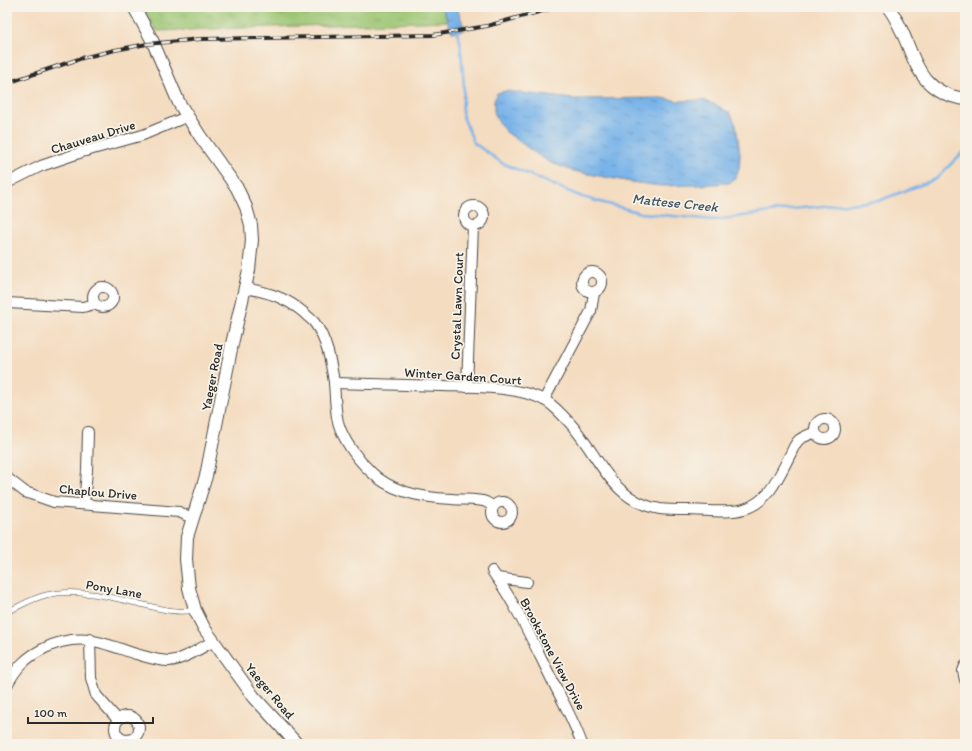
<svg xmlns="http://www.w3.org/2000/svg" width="972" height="751" font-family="Itim,sans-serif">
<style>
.park{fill:url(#park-tufts);stroke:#63784e}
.water{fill:url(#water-ripples);stroke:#526f8a}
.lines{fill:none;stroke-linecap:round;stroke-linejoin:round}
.stream{stroke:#78b3e9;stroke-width:2.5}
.service-casing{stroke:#494641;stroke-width:6}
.minor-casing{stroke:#494641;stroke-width:12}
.tertiary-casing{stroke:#494641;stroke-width:14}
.service{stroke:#fff;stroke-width:5}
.minor{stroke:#fff;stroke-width:10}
.tertiary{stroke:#fff;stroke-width:12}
.rail-casing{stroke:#2b2b2b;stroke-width:4}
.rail{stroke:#f7f3e8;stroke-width:2.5;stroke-dasharray:8;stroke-linecap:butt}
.labels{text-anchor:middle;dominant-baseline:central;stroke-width:3.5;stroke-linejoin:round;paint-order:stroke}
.street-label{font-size:13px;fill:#2b2b2b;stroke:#f7f3e8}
.water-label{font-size:14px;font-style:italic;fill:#425464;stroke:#f7f3e8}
</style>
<defs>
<pattern id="park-tufts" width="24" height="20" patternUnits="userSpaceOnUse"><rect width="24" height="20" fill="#9bc572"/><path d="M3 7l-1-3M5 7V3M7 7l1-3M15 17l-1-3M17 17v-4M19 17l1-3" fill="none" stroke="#86a963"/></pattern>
<pattern id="water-ripples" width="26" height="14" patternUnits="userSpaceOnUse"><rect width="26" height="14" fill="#78b3e9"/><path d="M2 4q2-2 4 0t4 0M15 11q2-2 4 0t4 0" fill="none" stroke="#6392bd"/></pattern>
</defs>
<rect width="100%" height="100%" fill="#f7f3e8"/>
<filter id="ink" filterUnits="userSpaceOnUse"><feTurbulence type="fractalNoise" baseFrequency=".025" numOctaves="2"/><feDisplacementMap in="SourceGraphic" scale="8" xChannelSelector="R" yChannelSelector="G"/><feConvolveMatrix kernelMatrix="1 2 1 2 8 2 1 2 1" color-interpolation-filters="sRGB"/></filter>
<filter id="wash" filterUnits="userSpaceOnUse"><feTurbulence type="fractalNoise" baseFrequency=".012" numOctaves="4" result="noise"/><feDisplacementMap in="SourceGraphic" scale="16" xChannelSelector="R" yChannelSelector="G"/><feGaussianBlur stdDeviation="0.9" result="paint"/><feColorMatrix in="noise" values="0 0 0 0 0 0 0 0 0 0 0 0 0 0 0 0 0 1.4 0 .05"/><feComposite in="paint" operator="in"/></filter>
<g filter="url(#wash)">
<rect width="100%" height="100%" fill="#f4dcc0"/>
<polygon class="park" points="142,7 442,7 448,21 157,31"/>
<g class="water">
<polygon points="442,7 457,7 465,30 452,32"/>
<polygon points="506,91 573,99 662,98 679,101 703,100 718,106 731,114 736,125 738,139 740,155 739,169 736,178 729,183 697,185 661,186 631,182 573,171 549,162 535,153 505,131 498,121 494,112 494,101 497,93"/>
</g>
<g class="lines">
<polyline class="stream" points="455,28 460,40 464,86 462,114 474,143 502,163 582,197 641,213 715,220 791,209 878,201 936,179 965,150"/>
</g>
</g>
<g filter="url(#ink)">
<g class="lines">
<g class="service-casing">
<path id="service" d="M7,612C20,606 33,598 46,595C76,588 111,597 140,604C157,608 177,614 194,610"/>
</g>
<g class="minor-casing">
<g id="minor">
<polyline points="7,183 41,166 82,152 143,135 186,117"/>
<circle cx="474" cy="216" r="10"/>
<circle cx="592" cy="282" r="10"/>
<circle cx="103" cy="297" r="10"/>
<path d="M245,288C267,292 285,297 303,312C306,315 311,319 314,322C327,339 331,363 334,382C335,395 335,409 338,422C343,440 357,459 371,472C392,493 424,498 452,499C461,500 479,499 486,502C488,503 491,505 493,507"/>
<polyline points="7,303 83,307 95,304"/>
<path d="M334,383C370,384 406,385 443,386C473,387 517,386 544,400C553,404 560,413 567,420C598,451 609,501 660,509C668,510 678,510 687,510C705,510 727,514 744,509C769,502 779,476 790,455C792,451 794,446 797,442C800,437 810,435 815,432"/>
<polyline points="467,387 473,226"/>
<polyline points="544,400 591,311 594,293"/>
<circle cx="825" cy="429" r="10"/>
<polyline points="7,478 25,492 54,502 179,512 192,518"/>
<circle cx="502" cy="512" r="10"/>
<polyline points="84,504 87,471 88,432"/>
<path d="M492,571C516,604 533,642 551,678C562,700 574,721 582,744"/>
<polyline points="497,578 527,582"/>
<polyline points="90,639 91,678 96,695 118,720"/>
<polyline points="965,666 963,671 965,680"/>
<path d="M7,685C17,667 26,657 45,648C81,631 102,643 136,654C147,657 158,661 169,661C184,660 200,648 214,641"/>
<circle cx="127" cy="728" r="12"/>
</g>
</g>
<g class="tertiary-casing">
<g id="tertiary">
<polyline points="134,7 152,40 179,103 200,136 237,188 246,207 251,225 252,240 249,270 232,344 206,476 187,537 186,559 189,588 195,610 204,628 254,697 297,744"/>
<path d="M888,7C916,43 908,91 965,99"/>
</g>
</g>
<use href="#service" class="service"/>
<use href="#minor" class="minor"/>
<use href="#tertiary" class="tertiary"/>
<g class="rail-casing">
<polyline id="rail" points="7,83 82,58 115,50 147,44 201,39 433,35 487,26 557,7"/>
</g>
<use href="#rail" class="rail"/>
</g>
</g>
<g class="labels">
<g class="street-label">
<text transform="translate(93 137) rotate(-17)">Chauveau Drive</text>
<text transform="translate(457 306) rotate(-88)">Crystal Lawn Court</text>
<text transform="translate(463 376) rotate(4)">Winter Garden Court</text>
<text transform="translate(212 377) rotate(-79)">Yaeger Road</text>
<text transform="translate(98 492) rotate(5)">Chaplou Drive</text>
<text transform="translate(114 589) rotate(10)">Pony Lane</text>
<text transform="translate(553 654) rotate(62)">Brookstone View Drive</text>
<text transform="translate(270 691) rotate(50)">Yaeger Road</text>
</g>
<g class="water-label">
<text transform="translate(675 203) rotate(6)">Mattese Creek</text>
</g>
</g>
<rect width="972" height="751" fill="none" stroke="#f7f3e8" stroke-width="24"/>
<path d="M28 717v6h125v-6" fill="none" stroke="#2b2b2b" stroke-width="2"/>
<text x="34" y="717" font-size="12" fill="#2b2b2b" stroke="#f7f3e8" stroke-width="3" paint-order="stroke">100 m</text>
</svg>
